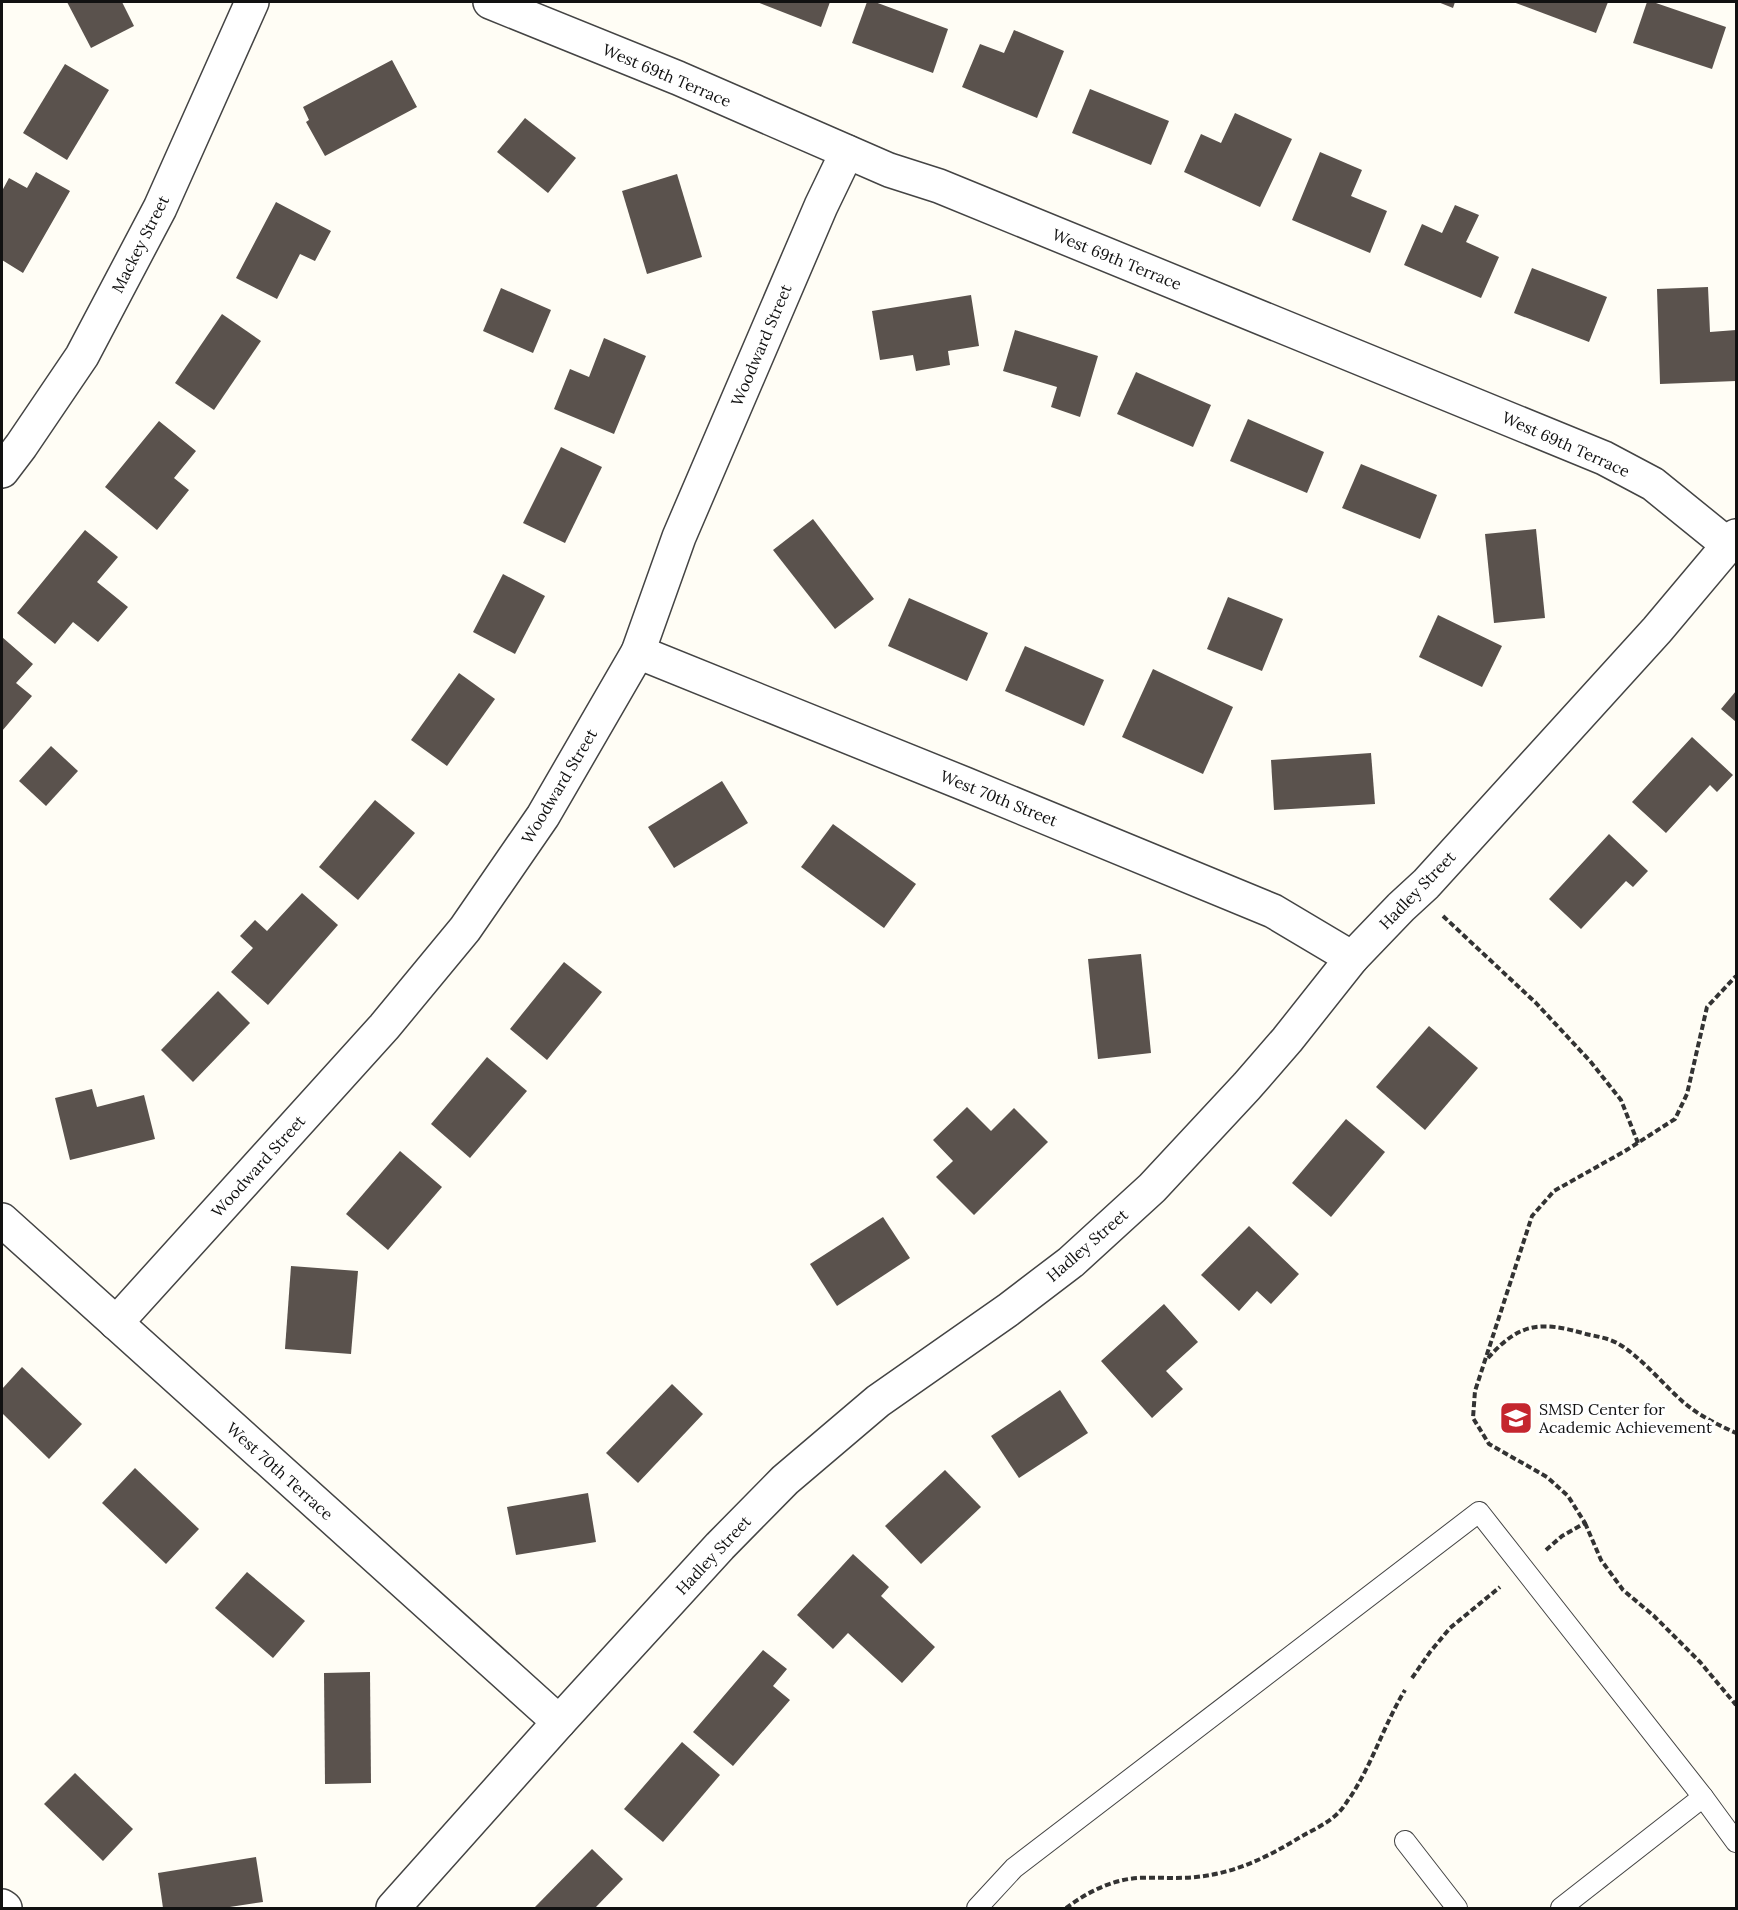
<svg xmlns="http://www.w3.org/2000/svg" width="1738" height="1910" font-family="Lora,serif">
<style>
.building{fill:#5a524d}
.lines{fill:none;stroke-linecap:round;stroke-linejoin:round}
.service-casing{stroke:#444;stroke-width:22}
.minor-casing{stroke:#444;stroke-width:36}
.tertiary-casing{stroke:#444;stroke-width:36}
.path{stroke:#333;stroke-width:4;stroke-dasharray:6 3;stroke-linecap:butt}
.service{stroke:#fff;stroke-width:20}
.minor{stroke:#fff;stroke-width:33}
.tertiary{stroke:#fff;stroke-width:33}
.labels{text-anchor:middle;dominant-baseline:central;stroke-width:6;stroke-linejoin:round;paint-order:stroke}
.street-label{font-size:16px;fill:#111;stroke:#fff}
.poi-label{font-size:16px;fill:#111;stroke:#fff;text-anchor:start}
</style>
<rect width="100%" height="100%" fill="#fffdf5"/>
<g class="building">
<polygon points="67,2 122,2 134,26 91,48"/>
<polygon points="757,2 830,2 821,27"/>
<polygon points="867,2 875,2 948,29 933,73 852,43"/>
<polygon points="1438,2 1455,2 1453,8"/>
<polygon points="1513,2 1608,2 1596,33"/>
<polygon points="1647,2 1653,2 1726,27 1712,69 1633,43"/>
<polygon points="1014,30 1064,51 1037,118 962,87 980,44 1004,53"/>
<polygon points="392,60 417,107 325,156 306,122 309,120 303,107"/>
<polygon points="65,64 109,90 67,160 23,133"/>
<polygon points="1090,89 1169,121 1151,165 1072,133"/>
<polygon points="1235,113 1292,139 1260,207 1184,172 1201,134 1221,143"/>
<polygon points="525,118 576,158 548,193 497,152"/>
<polygon points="1320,152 1362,170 1351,196 1387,211 1370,253 1292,220"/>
<polygon points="36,172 70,191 23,273 2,260 2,191 9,178 27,188"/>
<polygon points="677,174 702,257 647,274 622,191"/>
<polygon points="276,202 331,231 315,261 300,254 277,299 236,278"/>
<polygon points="1455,205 1479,215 1466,242 1499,257 1481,298 1404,265 1422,224 1442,233"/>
<polygon points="1532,268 1607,297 1589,342 1514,313"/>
<polygon points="1708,287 1710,332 1736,330 1736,381 1660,384 1657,289"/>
<polygon points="501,288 551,310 533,353 483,331"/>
<polygon points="971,295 979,346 948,351 950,365 916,371 913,355 880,360 872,311"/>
<polygon points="222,314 261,341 214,410 175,383"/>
<polygon points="1015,330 1098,356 1080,417 1051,407 1057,387 1003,371"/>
<polygon points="604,338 646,356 614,434 554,409 570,369 589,377"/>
<polygon points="1136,372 1211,405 1193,447 1117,414"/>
<polygon points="1248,419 1324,452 1307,493 1230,461"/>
<polygon points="159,421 196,451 174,478 189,490 157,530 105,487"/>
<polygon points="561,447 602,467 565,543 523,523"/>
<polygon points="1361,464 1437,495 1420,539 1342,508"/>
<polygon points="813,519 874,599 835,629 773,550"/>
<polygon points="1536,529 1545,618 1494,623 1485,534"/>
<polygon points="85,530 118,557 97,582 128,607 98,642 73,622 55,644 17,613"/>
<polygon points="503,574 545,596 515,654 473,632"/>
<polygon points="1228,597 1283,619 1262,671 1207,649"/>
<polygon points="909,598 988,633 967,681 888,646"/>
<polygon points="1438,615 1502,646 1482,687 1419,657"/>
<polygon points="2,637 33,664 16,683 32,696 2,731"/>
<polygon points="1025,646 1104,680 1084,726 1005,691"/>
<polygon points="1153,669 1233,707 1203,774 1122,737"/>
<polygon points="459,673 495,699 447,766 411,740"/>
<polygon points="1736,691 1736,722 1721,709"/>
<polygon points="1692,737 1733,775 1717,792 1710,785 1666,833 1632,802"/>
<polygon points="51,746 78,771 46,806 19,781"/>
<polygon points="1371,753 1375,804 1274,810 1271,760"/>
<polygon points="722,781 748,823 674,868 648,827"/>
<polygon points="375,800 415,833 358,900 319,867"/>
<polygon points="833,824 916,884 884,928 801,867"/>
<polygon points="1609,834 1648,871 1633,887 1626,881 1581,929 1549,899"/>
<polygon points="302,893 338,925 268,1005 231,972 253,948 240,936 255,920 267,931"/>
<polygon points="1141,954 1151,1053 1098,1059 1088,959"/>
<polygon points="564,962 602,992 547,1060 510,1029"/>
<polygon points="218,991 250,1023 193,1082 161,1050"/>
<polygon points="1429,1026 1478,1068 1425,1130 1376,1087"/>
<polygon points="487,1057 527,1091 470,1158 431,1124"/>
<polygon points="92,1089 97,1107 144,1095 155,1139 70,1160 55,1098"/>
<polygon points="967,1107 991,1131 1014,1108 1048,1142 974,1215 936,1177 953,1161 933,1140"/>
<polygon points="1346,1119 1385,1152 1331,1217 1292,1183"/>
<polygon points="400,1151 442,1187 388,1250 346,1214"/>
<polygon points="883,1217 910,1258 837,1306 810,1264"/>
<polygon points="1249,1226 1299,1274 1271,1304 1257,1291 1239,1311 1201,1275"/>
<polygon points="291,1266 358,1271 351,1354 285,1349"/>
<polygon points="1164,1304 1198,1342 1166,1371 1183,1389 1152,1418 1101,1361"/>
<polygon points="22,1367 82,1424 49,1459 2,1413 2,1389"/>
<polygon points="672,1384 703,1414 638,1483 606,1453"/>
<polygon points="1060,1390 1088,1433 1019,1478 991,1436"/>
<polygon points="135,1468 199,1529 166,1564 102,1503"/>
<polygon points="945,1470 981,1507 921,1564 885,1526"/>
<polygon points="588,1493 596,1542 516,1555 507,1507"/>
<polygon points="853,1554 889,1587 881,1596 935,1647 902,1683 848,1633 833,1649 797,1615"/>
<polygon points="247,1572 305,1621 273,1658 215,1608"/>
<polygon points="763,1650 787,1669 773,1686 790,1700 733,1766 693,1732"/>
<polygon points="370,1672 371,1783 325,1784 324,1673"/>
<polygon points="682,1742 720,1775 663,1842 624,1809"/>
<polygon points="75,1773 133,1829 103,1861 44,1804"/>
<polygon points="592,1849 623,1879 595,1908 534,1908"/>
<polygon points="256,1857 263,1902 223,1908 163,1908 158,1873"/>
</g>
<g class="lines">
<g class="service-casing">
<g id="service">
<polyline points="1703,1797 1736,1842"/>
<polyline points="1405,1841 1457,1908"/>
<polyline points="977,1908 1014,1868 1479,1512 1703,1797 1561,1908"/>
</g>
</g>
<g class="minor-casing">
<g id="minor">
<polyline points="490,2 678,78 889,170 939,186 1604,458 1653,484 1727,544"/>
<polyline points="2,471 21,446 82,356 160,208 252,2"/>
<polyline points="638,652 965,784 1273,911 1352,958"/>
<polyline points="2,1220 559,1722"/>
<polyline points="116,1323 384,1027 465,929 543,816 638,652 679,537 821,206 847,152"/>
<polyline points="393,1908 559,1722 720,1546 785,1480 878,1401 1008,1310 1071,1262 1152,1188 1247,1086 1287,1040 1352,958 1401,907 1426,884 1657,630 1736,536"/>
</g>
</g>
<g class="tertiary-casing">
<polyline id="tertiary" points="2,1906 5,1908"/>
</g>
<g class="path">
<polyline points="1443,916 1536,1003 1590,1061 1621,1100 1638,1143"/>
<path d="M1488,1358C1520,1322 1541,1321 1586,1334C1595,1336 1608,1338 1617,1343C1640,1356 1661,1382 1682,1401C1698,1415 1716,1424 1736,1433"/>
<polyline points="1585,1523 1601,1560 1623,1590 1654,1616 1700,1662 1736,1705"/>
<polyline points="1546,1550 1562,1536 1585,1523 1568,1496 1547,1477 1489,1444 1473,1418 1475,1391 1532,1216 1554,1191 1625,1151 1675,1119 1687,1094 1707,1007 1736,976"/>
<polyline points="1412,1678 1430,1652 1450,1628 1500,1587"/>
<path d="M1066,1908C1086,1893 1111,1880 1137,1878C1157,1877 1177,1879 1196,1877C1236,1873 1268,1857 1302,1836C1315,1829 1330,1822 1340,1811C1344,1807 1347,1801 1351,1796C1373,1762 1384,1725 1405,1690"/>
</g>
<use href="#service" class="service"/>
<use href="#minor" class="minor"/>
<use href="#tertiary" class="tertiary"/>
</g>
<defs>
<g id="school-square" transform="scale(1.725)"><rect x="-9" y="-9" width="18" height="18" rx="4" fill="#c4262e" stroke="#fff"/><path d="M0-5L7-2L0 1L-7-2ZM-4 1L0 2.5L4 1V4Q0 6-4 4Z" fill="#fff"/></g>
</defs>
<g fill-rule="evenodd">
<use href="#school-square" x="1516" y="1418"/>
</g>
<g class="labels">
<g class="street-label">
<text transform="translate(667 75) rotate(23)">West 69th Terrace</text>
<text transform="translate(140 244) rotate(-63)">Mackey Street</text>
<text transform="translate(1117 259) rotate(22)">West 69th Terrace</text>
<text transform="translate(761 345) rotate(-67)">Woodward Street</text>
<text transform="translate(1566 444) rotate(24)">West 69th Terrace</text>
<text transform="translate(559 786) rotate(-59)">Woodward Street</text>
<text transform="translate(999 798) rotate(22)">West 70th Street</text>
<text transform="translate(1417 890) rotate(-46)">Hadley Street</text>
<text transform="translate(258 1166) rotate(-48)">Woodward Street</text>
<text transform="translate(1087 1245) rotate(-41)">Hadley Street</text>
<text transform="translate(280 1471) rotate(42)">West 70th Terrace</text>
<text transform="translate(713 1555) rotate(-47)">Hadley Street</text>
</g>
<g class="poi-label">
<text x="1539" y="1409">SMSD Center for<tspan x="1539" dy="18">Academic Achievement</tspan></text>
</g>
</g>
<rect width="1738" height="1910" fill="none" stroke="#111111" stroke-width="6"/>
</svg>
